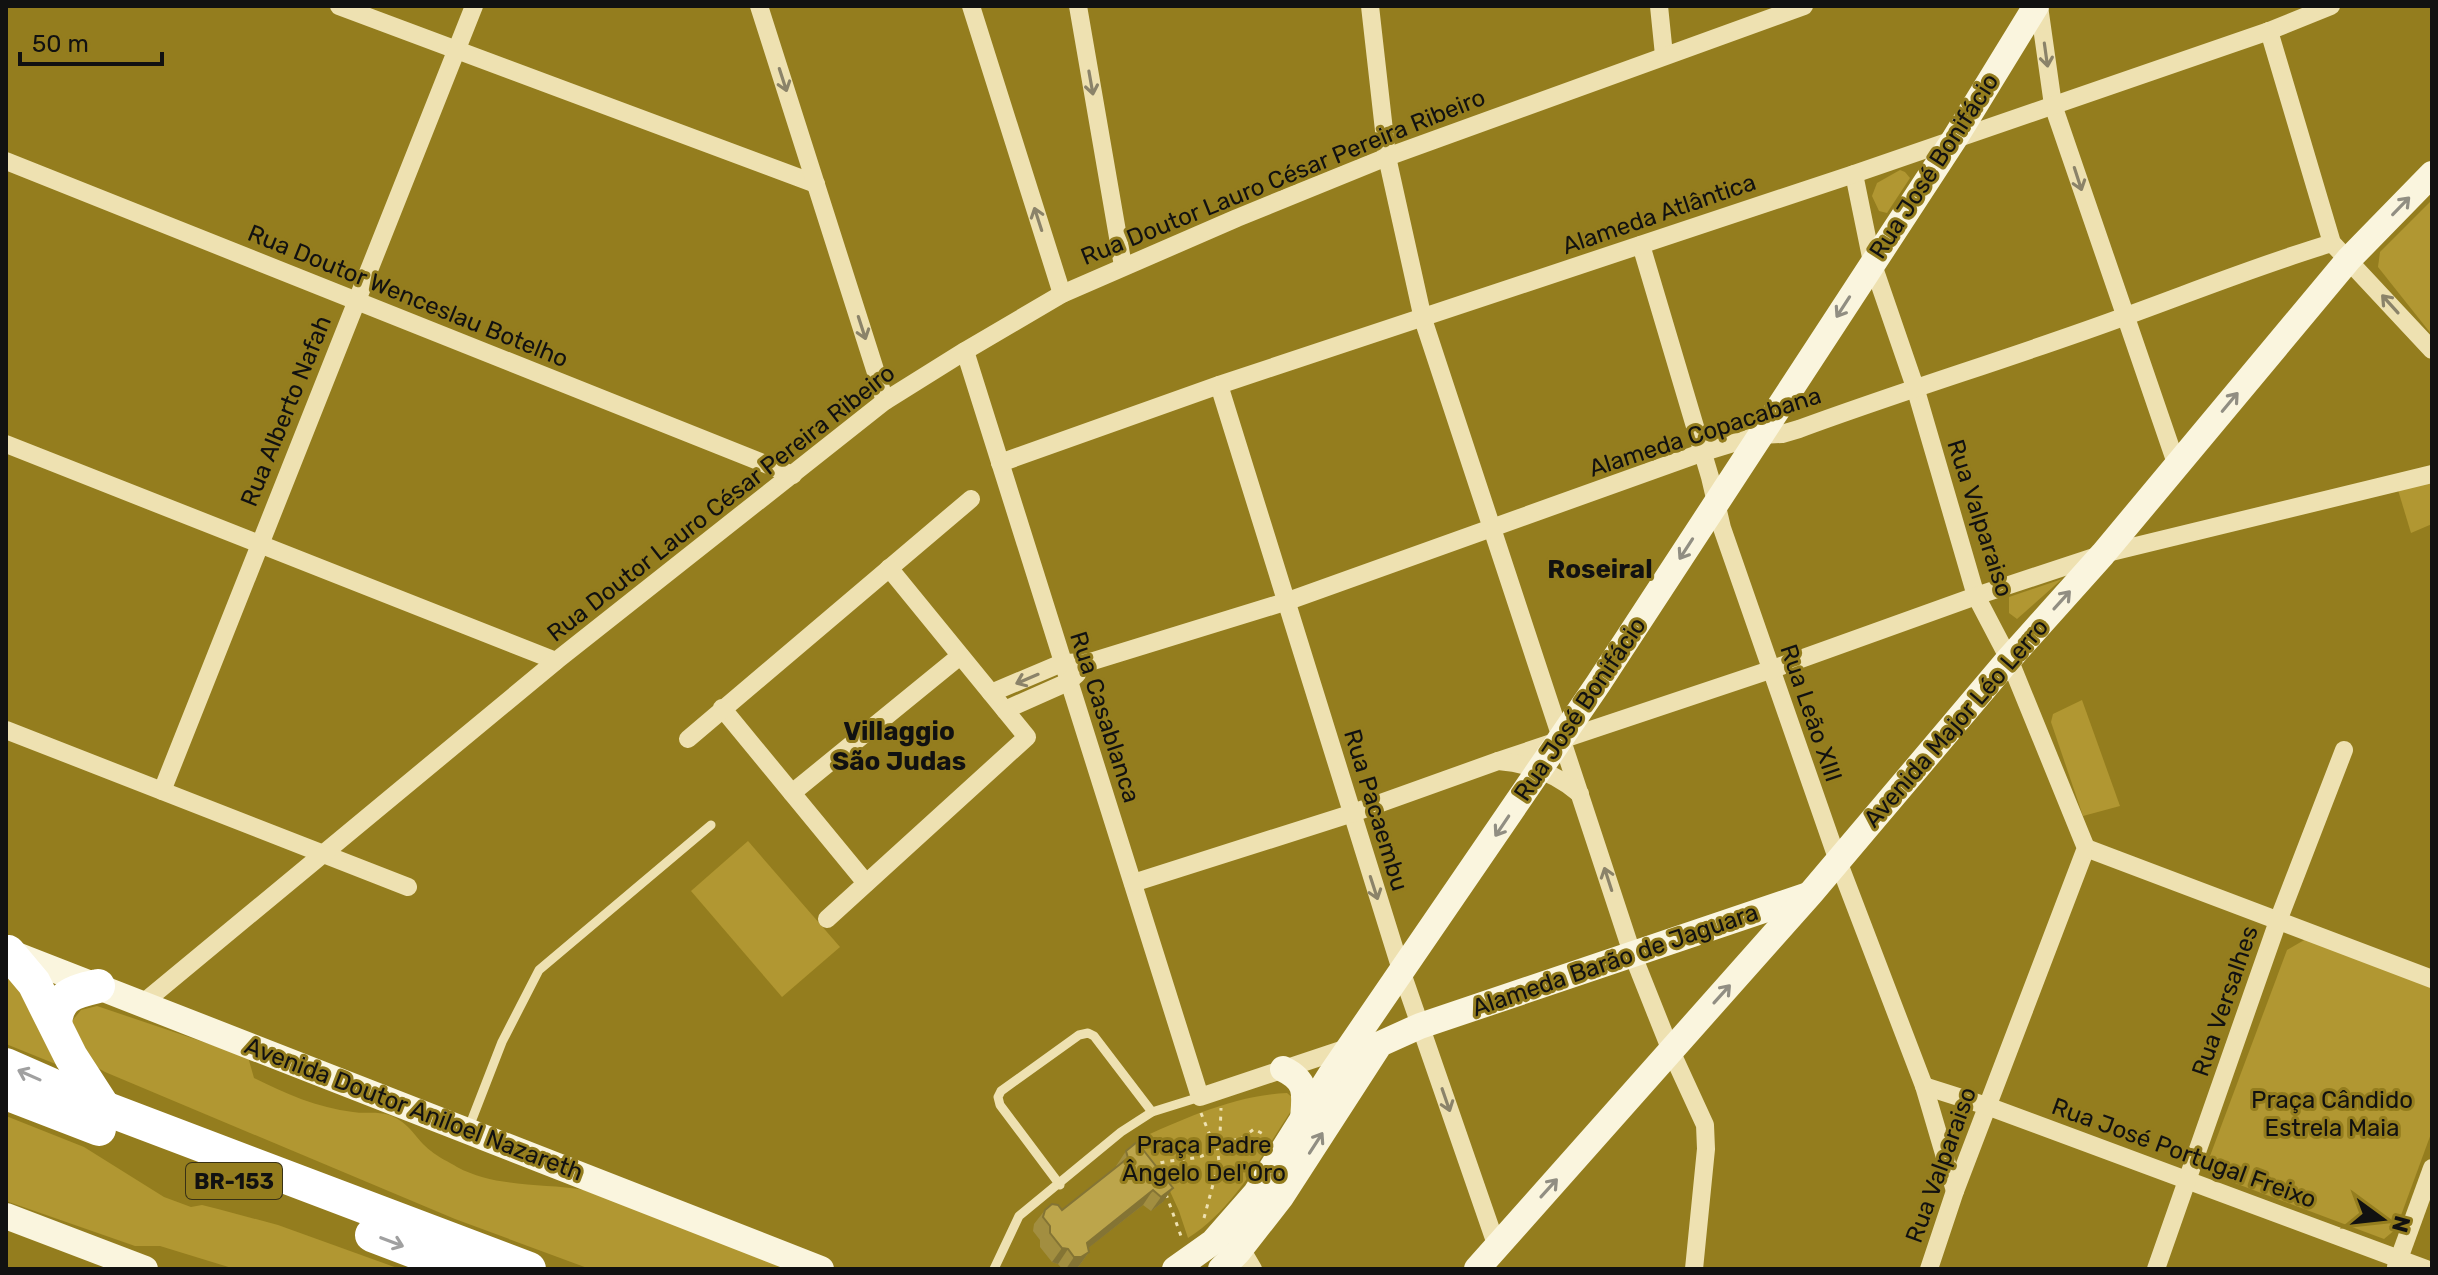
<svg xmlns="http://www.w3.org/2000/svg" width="2438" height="1275" font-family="Rubik,sans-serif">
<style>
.green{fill:#b19732}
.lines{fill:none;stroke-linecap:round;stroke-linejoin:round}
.path{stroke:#eee1b1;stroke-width:3;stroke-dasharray:4 6;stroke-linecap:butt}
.lane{stroke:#eee1b1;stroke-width:9}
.street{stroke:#eee1b1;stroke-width:18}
.secondary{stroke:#faf5de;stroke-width:26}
.highway{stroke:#fff;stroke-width:34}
.wall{fill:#a28e40}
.shaded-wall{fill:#847434}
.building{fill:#bca54b;stroke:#847434;stroke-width:2}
.oneway{stroke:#8b8369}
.oneway2{stroke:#918e82}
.oneway3{stroke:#a0a0a0}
.labels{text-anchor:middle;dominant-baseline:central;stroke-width:6;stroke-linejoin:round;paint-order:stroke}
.shield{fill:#947d1e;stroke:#383115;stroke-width:2}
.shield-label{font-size:22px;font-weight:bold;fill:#111}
.street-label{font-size:24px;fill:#111;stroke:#947d1e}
.park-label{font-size:24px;fill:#111;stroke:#947d1e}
.neighbourhood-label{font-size:26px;font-weight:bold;fill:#111;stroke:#947d1e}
</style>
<rect width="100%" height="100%" fill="#947d1e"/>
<g class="green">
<polygon points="1900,170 1905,172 1910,178 1887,213 1879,211 1872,196 1877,183"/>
<polygon points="2432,200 2432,335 2378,267 2380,252"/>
<polygon points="2432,482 2432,524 2411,533 2398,490"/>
<polygon points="2062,579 2017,619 2009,613 2009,597"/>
<polygon points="2082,700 2120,806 2083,816 2051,722 2053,714"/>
<polygon points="748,841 840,947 782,997 691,891"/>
<polygon points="2306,939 2432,986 2432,1131 2396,1229 2384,1239 2216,1176 2210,1156 2287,950"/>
<polygon points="14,969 63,1067 6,1044 6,970"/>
<path d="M97,1006L248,1057L254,1078C284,1093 318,1108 353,1112C365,1114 377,1111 389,1115C411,1123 415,1139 431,1151C438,1157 449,1162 457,1167C496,1188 543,1183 584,1190L797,1269H590L455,1219L105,1072C79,1057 76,1051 72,1021L81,1010Z"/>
<path d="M1287,1093L1293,1098L1291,1111C1261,1156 1235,1208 1188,1238L1179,1211L1168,1187L1136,1140C1183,1119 1235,1095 1287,1093Z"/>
<polygon points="6,1116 84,1147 164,1197 191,1207 202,1205 218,1209 278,1225 400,1269 235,1269 160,1246 135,1246 6,1201"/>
</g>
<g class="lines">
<g class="path">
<polyline points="1201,1113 1213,1143"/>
<path d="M1151,1166C1171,1157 1194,1163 1212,1151L1213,1144L1241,1139L1254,1129L1265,1135"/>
<polyline points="1166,1194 1181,1236"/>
<polyline points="1204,1218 1219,1162 1217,1144 1220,1136 1221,1108"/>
</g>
<g class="lane">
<polyline points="469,1127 502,1042 539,970 711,825"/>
<polyline points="1060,1185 1000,1105 998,1097 1001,1091 1079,1035 1088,1033 1094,1036 1152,1112"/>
<polyline points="994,1269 1019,1216 1121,1132 1152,1112 1200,1097"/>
</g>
<g class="street">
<polyline points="339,6 816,184"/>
<polyline points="759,6 885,401"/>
<polyline points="971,6 1062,294"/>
<polyline points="1078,6 1123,266"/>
<polyline points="1370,6 1387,157 1423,319 1632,953 1671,1051 1705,1125 1706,1149 1694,1269"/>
<polyline points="1659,6 1664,55"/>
<polyline points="2039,6 2053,105 2177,466"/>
<polyline points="2269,31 2332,243 2432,350"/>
<polyline points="6,161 793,475"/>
<polyline points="1854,174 1872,262 1915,387 1976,596 2009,659 2086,848 1955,1191 1929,1269"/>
<polyline points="1641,245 1710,477 1722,528 1838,861 1924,1086 1955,1191"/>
<polyline points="965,351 1200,1097 1350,1047"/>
<polyline points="1219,385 1402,973 1497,1247"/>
<polyline points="6,444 556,661"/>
<polyline points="1000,463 1219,385 1854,174 2269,31 2331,6"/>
<path d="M991,693L1062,663L1090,662L1288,601L1701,453L1760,435L1782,434L1799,429C1907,389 2018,356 2126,316C2195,291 2262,264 2332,243"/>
<polyline points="722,708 866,883"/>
<polyline points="1005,710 1068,682 1077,674"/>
<polyline points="6,730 408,887"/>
<polyline points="688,739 971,499"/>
<polyline points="1498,761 1770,670 1976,596 2103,554 2432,474"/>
<polyline points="162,791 474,6"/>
<polyline points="792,793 960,656"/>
<polyline points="2086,848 2432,979"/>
<path d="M1133,883L1350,814L1498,761C1529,763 1556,774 1580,794"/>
<polyline points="827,919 1027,737 889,568"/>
<polyline points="143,1003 556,661 885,401 965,351 1062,294 1237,218 1387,157 1804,6"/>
<polyline points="1924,1086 1987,1106 2426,1269"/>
<polyline points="1229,1248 1246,1257 1253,1269"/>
<polyline points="2396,1267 2432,1168"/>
<polyline points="2156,1269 2278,921 2344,750"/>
</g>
<g class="secondary">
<polyline points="9,952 821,1269"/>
<path d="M1283,1069C1308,1081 1305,1094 1303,1119"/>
<polyline points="6,1216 145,1269"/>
<polyline points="1175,1269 1213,1242 1256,1193 1331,1074 1598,684 1955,138 2036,6"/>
<polyline points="1221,1269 1238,1252 1281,1197 1380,1044 1420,1026 1808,895"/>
<polyline points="1477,1269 1811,893 2009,659 2103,554 2349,259 2432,174"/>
</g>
<g class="highway">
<polyline points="8,952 34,983 71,1057 104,1108"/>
<path d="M55,1023C58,995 73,992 98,986"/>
<polyline points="6,1065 104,1108 529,1269"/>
<polyline points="6,1093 99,1129"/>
<polyline points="372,1235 461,1269"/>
</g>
</g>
<polygon class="wall" points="1137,1142 1163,1202 1151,1211 1143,1205 1088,1248 1089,1252 1079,1266 1075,1269 1062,1269 1058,1264 1052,1262 1040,1247 1040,1240 1033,1231 1034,1224 1045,1210 1062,1210 1116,1167 1116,1166 1126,1151"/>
<g class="shaded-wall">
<polygon points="1173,1188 1163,1202 1151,1211 1161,1197"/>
<polygon points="1153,1190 1143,1205 1077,1257 1087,1243"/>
<polygon points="1062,1248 1068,1249 1058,1264 1052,1262"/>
<polygon points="1089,1252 1079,1266 1075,1269 1066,1269 1074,1257"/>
</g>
<polygon class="building" points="1137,1142 1173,1188 1161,1197 1153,1190 1087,1243 1089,1252 1081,1257 1074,1257 1068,1249 1062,1248 1050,1233 1050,1226 1043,1217 1045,1210 1052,1204 1058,1205 1062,1210 1128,1158 1126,1151"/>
<defs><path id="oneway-shaft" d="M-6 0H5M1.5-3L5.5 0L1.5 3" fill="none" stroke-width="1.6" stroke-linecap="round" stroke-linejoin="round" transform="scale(2)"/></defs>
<g class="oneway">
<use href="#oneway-shaft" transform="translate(2046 55) rotate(82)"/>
<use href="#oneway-shaft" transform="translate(783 80) rotate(72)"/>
<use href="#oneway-shaft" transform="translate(1091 83) rotate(80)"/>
<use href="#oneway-shaft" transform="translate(2078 179) rotate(72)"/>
<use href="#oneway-shaft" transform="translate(1038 219) rotate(-108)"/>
<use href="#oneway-shaft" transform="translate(2390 304) rotate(-132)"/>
<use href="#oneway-shaft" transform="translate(862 328) rotate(72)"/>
<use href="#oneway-shaft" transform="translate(1027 679) rotate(157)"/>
<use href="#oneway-shaft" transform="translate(1608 879) rotate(-108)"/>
<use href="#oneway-shaft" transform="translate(1374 888) rotate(72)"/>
<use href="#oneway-shaft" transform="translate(1446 1100) rotate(71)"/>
</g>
<g class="oneway2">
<use href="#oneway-shaft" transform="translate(2401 206) rotate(-46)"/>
<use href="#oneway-shaft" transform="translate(1843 307) rotate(123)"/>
<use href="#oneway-shaft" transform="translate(2230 402) rotate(-50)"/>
<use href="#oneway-shaft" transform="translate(1686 549) rotate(123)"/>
<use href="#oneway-shaft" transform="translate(2062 600) rotate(-48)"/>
<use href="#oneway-shaft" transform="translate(1502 826) rotate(124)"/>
<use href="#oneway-shaft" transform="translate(1722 994) rotate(-48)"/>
<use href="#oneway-shaft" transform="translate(1316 1143) rotate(-57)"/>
<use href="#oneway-shaft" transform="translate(1549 1188) rotate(-48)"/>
</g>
<g class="oneway3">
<use href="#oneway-shaft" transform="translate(29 1075) rotate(-156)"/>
<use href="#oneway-shaft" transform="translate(392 1242) rotate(21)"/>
</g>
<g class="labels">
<rect class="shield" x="186" y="1163" width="96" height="36" rx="6"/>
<g class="shield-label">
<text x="234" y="1181">BR-153</text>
</g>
<g class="street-label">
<text transform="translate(1934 166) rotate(-57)">Rua José Bonifácio</text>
<text transform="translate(1283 177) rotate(-22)">Rua Doutor Lauro César Pereira Ribeiro</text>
<text transform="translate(1659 214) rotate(-19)">Alameda Atlântica</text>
<text transform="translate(408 296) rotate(22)">Rua Doutor Wenceslau Botelho</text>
<text transform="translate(286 411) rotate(-68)">Rua Alberto Nafah</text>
<text transform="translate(1705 432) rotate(-18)">Alameda Copacabana</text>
<text transform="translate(721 503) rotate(-38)">Rua Doutor Lauro César Pereira Ribeiro</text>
<text transform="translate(1980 518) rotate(72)">Rua Valparaiso</text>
<text transform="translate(1580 709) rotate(-56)">Rua José Bonifácio</text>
<text transform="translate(1811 713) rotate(71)">Rua Leão XIII</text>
<text transform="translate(1105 717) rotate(72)">Rua Casablanca</text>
<text transform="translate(1956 723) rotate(-49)">Avenida Major Léo Lerro</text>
<text transform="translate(1376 810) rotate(73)">Rua Pacaembu</text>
<text transform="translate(1615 960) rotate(-19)">Alameda Barão de Jaguara</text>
<text transform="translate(2225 1001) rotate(-71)">Rua Versalhes</text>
<text transform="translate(414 1109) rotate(21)">Avenida Doutor Aniloel Nazareth</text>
<text transform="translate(2184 1153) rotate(20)">Rua José Portugal Freixo</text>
<text transform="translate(1941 1165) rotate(-70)">Rua Valparaiso</text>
</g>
<g class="park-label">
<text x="2332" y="1100">Praça Cândido<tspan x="2332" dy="28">Estrela Maia</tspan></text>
<text x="1204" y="1145">Praça Padre<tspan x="1204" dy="28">Ângelo Del'Oro</tspan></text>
</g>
<g class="neighbourhood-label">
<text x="1600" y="569">Roseiral</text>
<text x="899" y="731">Villaggio<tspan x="899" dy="30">São Judas</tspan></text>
</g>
</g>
<rect width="2438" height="1275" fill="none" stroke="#111111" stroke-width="16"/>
<g transform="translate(2382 1219) rotate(105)" stroke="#947d1e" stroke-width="6" paint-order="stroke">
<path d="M0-6L14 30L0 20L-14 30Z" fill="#111111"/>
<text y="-12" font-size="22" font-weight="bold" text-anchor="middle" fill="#111111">N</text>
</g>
<path d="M20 52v12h142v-12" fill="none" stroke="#111111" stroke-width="4"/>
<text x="32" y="52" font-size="24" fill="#111111" stroke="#947d1e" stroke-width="6" paint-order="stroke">50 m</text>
</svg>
